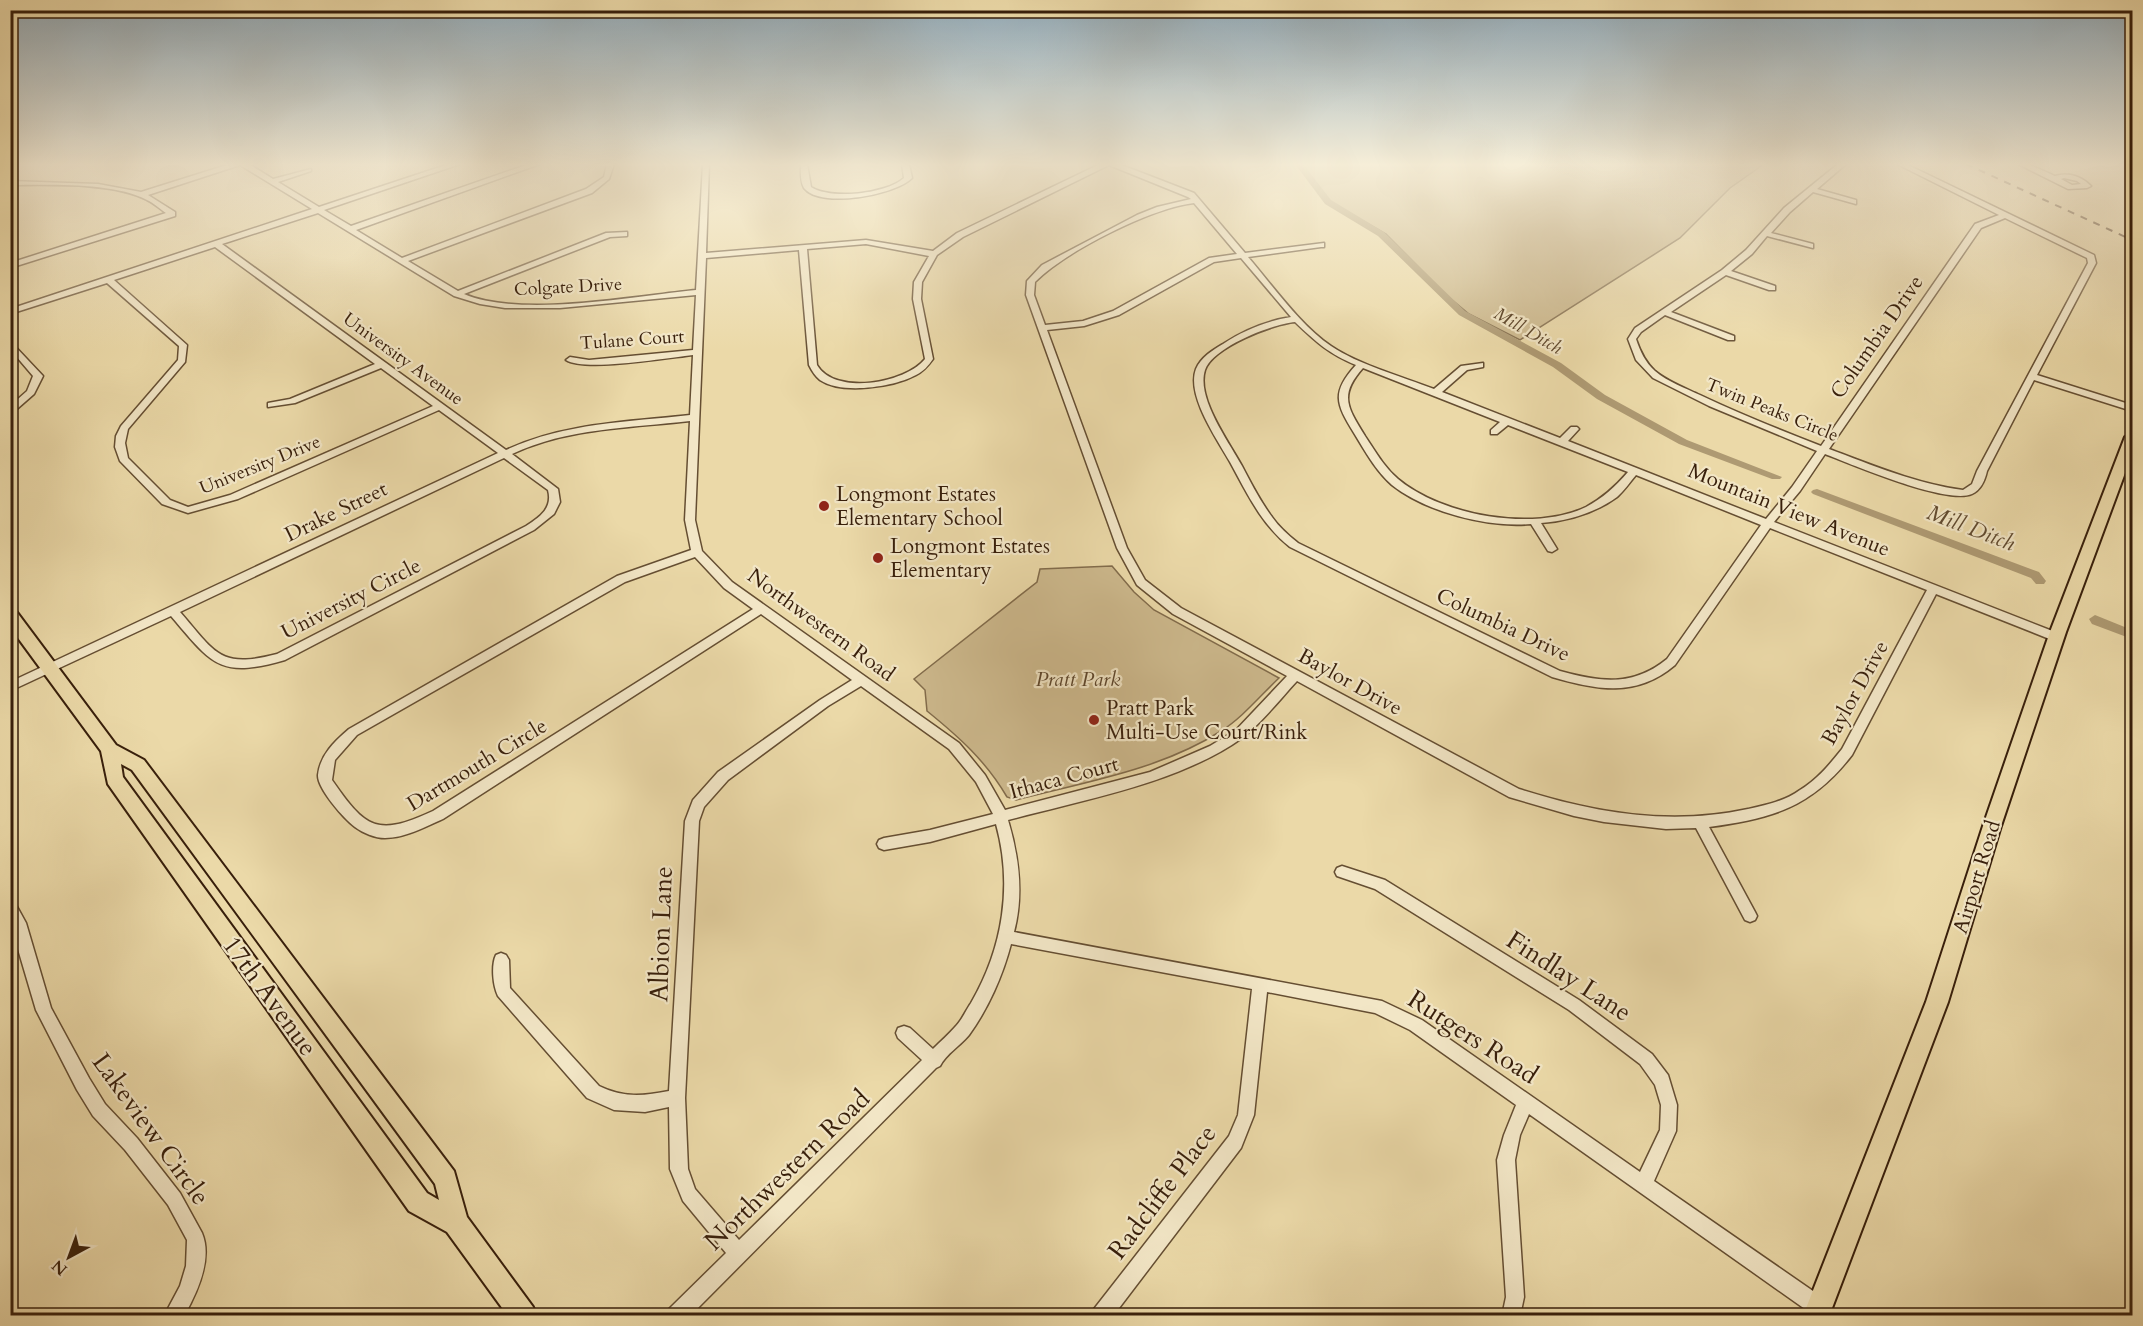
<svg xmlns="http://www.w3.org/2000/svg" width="2143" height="1326" font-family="Cardo,serif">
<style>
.green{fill:#cdb98d;stroke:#826c4c;stroke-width:1.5}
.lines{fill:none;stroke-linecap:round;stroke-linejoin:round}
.canal{fill:#ae9a73;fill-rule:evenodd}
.minor-casing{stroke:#654e32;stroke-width:3}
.major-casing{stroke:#381f0b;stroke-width:4}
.minor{fill:#f2e6c6;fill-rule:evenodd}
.major{fill:#ebd9a8;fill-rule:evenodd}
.rail{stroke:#381f0b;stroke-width:2;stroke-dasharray:7 7;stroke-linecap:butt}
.poi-dot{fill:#8f2418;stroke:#f2e6c6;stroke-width:2}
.labels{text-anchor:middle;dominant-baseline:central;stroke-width:4.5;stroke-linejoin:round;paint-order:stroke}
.far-street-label{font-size:18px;fill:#381f0b;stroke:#f2e6c6}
.far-water-label{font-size:18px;font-style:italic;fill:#614a2f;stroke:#f2e6c6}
.street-label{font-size:21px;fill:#381f0b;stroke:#f2e6c6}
.poi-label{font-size:21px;fill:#381f0b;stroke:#f2e6c6;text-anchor:start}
.park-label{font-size:21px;font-style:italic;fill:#5d462c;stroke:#f2e6c6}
.water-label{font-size:22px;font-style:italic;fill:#614a2f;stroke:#f2e6c6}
.near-street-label{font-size:26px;fill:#381f0b;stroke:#f2e6c6}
</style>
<rect width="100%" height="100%" fill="#ebd9a8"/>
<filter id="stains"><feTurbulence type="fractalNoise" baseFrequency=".00333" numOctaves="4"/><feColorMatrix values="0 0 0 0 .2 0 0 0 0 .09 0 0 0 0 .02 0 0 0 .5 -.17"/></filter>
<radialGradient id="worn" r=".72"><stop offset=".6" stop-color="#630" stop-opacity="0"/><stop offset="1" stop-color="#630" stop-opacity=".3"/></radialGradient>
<g class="green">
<polygon points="1302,164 1764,164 1730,188 1680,238 1520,340 1469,314 1445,294 1386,234 1330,202"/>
<path d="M1112,566L1134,592L1154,610L1279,678C1260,696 1242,718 1221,731C1160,770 1085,782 1016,800L1007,797C986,761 959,737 927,711L925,690L914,679L1037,582L1040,569Z"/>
</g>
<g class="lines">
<g class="canal">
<polygon points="1295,164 1303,164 1331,200 1384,232 1465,311 1561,363 1605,395 1687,440 1782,477 1780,479 1772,479 1679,444 1597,399 1553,367 1459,315 1378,236 1325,204"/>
<polygon points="1817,489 2039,572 2046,581 2044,584 2036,584 2031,578 1813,494 1811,492 1813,490"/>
<polygon points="2095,615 2132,630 2132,639 2092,624 2089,619"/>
</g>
<g class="minor-casing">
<g id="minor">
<path d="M230,164H249L273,179L311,169V171L278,182L319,207L449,164H460L324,210L351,226L529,164H540L356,230L402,258L586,189L604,177L607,164H614L609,179L592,193L408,261L458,291L606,233L627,232V236L610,237L464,294C520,318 635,296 696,290L703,164H709L706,253L866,240L933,251L957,233L1100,164H1119L1194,193L1245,253L1324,243V247H1321L1248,257C1272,285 1301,326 1331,346C1357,364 1403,377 1434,389L1461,366L1483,363V367L1467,370L1442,392L1560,438L1571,427H1577L1579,429L1568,441L1766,519L1792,487L1817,451L1709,406L1653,378L1636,360L1628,339L1635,328L1722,270L1746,250L1784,208L1838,164H1846L1817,189L1856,200V204L1813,192L1790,212L1771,233L1813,244V248L1767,236L1752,254L1731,271L1775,286V290H1769L1726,275L1671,312L1734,336V340H1728L1665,315L1641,332L1636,339C1640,351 1645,362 1655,371C1668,382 1685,388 1700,395C1740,414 1780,430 1821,446L1975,224L1999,215L1897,164H1906L2094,255L2096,263L2037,375L2132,405V411L2034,380L1987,471C1985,480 1981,490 1972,494C1947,505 1853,465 1825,454L1800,491L1774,522L2060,634L2062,637L2060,640H2052L1936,594L1852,755C1812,807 1772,819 1709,827L1755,912L1757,916L1755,920L1750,922L1745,920L1696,828L1666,829L1604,822L1574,816L1509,797L1297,681C1281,698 1260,725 1242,738C1179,783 1083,800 1008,820C1019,857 1024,894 1014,932L1382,1001L1422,1020L1640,1172L1660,1130L1661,1105L1655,1085L1640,1064L1569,1010L1375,889L1337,876L1335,872L1337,868L1342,866L1385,880L1579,1000L1652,1054L1668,1075L1677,1105L1676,1131L1654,1181L1826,1300L1828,1307L1826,1314L1821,1316L1812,1314L1529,1114L1520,1135L1515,1160L1524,1297L1520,1316H1502L1506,1297L1497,1160L1504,1135L1516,1105L1410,1030L1375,1013L1267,992L1254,1115L1241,1148L1113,1316H1092L1094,1309L1229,1136L1238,1115L1252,989L1011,944C1003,975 988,1009 969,1035C960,1046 946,1054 940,1066L936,1068L690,1316H667L669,1309L726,1253L683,1201L670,1169L669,1107L645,1112L614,1110L587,1098L498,996C493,986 491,965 496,955L501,953L506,955L509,960L510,988L599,1086C624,1098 643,1096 669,1091L685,821L693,800L718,772L820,700L852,680L761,614L443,819C425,827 405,838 385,838C375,838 363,833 355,827C344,819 317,788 318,775C320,755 335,741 349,729L617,576L691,550L685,520L690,421C630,428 567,428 512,454L558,489L560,502L554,514L534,530L285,660C219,679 212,664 171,616L10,691V682L498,453L439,410L238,499L188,513L162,504L120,461L115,447L116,436L121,426L178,360L179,346L107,283L10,314V309L312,209L240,165L148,195L175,212V216L10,268V263L166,213C160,209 154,203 147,200C113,182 49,185 10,185V181L98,184L141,192ZM1109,165L1188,197L1191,199L1157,207L1137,215L1042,265L1027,281L1026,295L1117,548L1137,585L1173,614L1287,676L1236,730L1210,746L1150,772L1005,810L985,775L959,743L732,582L702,551L695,520L706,258L799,250L809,365C812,371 815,376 820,380C842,395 894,387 916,375C924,371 928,366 933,359L921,299L922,282L937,255L963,237ZM1194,203L1237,254L1209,258L1113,311L1083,321L1045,325L1034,295L1035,282C1066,251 1151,208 1194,203ZM318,213L454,296L480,304L505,308H560L696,295L693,350L589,360L570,357L566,360C584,372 667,358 693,355L690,415C628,422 563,423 506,450L222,244ZM2005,218L2087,258L2088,263L1977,471L1972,484L1963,490C1917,484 1872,465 1829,449L1981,228ZM866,244L929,256L914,282L913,299L925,359C906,383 835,396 817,365L807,249ZM215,247L375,364L290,399L268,403V407L295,403L381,368L433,406L230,495L188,507L170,500L128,458L125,443L128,429L185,362L187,345L114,280ZM1241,258L1291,317C1266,321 1244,330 1223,344C1213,350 1201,357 1196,369C1186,395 1217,439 1230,462C1247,493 1261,524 1290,547L1552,677C1597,690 1636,698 1675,665L1770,528L1927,590L1842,749C1830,764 1817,780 1800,790C1785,801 1766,805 1748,809C1670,826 1594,813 1519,789L1181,608L1145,580L1127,548L1047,330L1084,326L1119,315L1214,262ZM1295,322C1316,342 1329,354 1356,365C1331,392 1336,404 1354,433C1365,451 1376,471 1392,485C1426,512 1488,528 1531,524L1548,551L1552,552L1557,549L1541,523C1568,521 1595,513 1617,497C1624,491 1630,482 1636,475L1761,525L1667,659C1633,687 1600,682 1560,671L1298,543C1288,535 1279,527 1272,517C1260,501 1251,483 1242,466C1229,442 1196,398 1205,370C1213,347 1273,324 1295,322ZM1363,368L1500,422L1491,430V434H1497L1508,425L1628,472C1615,487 1603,498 1586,507C1534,532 1442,516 1398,479C1384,467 1375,451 1365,436C1347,407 1339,395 1363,368ZM504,458L548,490C553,508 540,517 526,526L277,654C219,669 216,653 180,612ZM695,557L724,588L753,609L433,811C377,837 366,829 332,780L335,760L357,735L625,582ZM861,686L949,749L976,782L993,814L930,830L884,838L879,840L877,844L879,848L884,850L930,842L996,824C1013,885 1003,948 971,1003C966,1010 962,1020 956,1026C949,1034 940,1042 933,1049L910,1028L904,1026L898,1028L896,1033L898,1038L922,1060L739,1240L695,1189L688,1169L685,1098L699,821L704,807L728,780L828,706Z"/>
<path d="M801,164H807L811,187C831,200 886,194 904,178L902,164H909L912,178C896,195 820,209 804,188C800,181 801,172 801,164Z"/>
<path d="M2018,164H2028L2055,176C2068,172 2081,176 2091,186L2087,188L2068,189ZM2064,178L2077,181L2081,184L2072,185L2061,179Z"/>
<polygon points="10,341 43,376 34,394 10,415 10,406 27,391 33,376 10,349"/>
<path d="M10,901L15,903L26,923L51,1008L89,1078L105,1104L137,1138L180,1193L202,1233C213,1259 197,1293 184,1316H164L180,1286L186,1266L187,1240L168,1205L125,1150L93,1116L77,1090L36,1010L10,922Z"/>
</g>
</g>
<g class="major-casing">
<g id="major">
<polygon points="2132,433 2132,454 2066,632 2001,826 1948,1002 1829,1316 1803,1316 1926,1002 1983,826 2050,632 2125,437"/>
<path d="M10,610L16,611L116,745L144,760L454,1171L467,1217L533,1307L537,1316H508L447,1232L409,1211L108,784L101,751L10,627ZM121,764L132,770L435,1184L439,1200L427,1193L123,777Z"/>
</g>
</g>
<use href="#minor" class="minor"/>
<use href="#major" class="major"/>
<polyline class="rail" points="1966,164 2132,240"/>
</g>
<linearGradient id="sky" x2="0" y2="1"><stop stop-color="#91aab9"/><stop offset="0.47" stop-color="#f6eed8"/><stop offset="1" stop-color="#f6eed8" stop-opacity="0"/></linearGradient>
<rect width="2143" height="350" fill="url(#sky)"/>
<g class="poi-dot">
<circle cx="824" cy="506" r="6"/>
<circle cx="878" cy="558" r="6"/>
<circle cx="1094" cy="720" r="6"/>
</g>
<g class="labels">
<g class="far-street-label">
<text transform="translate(568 287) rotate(-3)">Colgate Drive</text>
<text transform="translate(632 340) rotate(-4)">Tulane Court</text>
<text transform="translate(403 359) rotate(36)">University Avenue</text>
<text transform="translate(1772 410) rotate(22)">Twin Peaks Circle</text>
<text transform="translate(260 465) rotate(-22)">University Drive</text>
</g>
<g class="far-water-label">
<text transform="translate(1528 331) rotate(30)">Mill Ditch</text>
</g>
<g class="street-label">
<text transform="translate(1877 337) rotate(-55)">Columbia Drive</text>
<text transform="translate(1789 510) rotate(22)">Mountain View Avenue</text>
<text transform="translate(336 512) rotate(-26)">Drake Street</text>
<text transform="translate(351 599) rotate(-27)">University Circle</text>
<text transform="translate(821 625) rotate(36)">Northwestern Road</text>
<text transform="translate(1503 625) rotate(25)">Columbia Drive</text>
<text transform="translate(1350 682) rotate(29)">Baylor Drive</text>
<text transform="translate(1855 693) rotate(-61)">Baylor Drive</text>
<text transform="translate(477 765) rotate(-31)">Dartmouth Circle</text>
<text transform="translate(1064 778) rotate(-15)">Ithaca Court</text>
<text transform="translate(1977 877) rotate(-73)">Airport Road</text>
</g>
<g class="poi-label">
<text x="836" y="494">Longmont Estates<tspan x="836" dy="24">Elementary School</tspan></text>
<text x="890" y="546">Longmont Estates<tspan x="890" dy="24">Elementary</tspan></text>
<text x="1106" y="708">Pratt Park<tspan x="1106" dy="24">Multi-Use Court/Rink</tspan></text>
</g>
<g class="park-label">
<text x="1078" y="679">Pratt Park</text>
</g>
<g class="water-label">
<text transform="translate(1971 528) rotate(21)">Mill Ditch</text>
</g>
<g class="near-street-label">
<text transform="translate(661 934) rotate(-88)">Albion Lane</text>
<text transform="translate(1569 976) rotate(33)">Findlay Lane</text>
<text transform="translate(270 996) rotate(54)">17th Avenue</text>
<text transform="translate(1473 1037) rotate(33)">Rutgers Road</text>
<text transform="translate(151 1129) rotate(54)">Lakeview Circle</text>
<text transform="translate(787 1170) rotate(-44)">Northwestern Road</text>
<text transform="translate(1162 1192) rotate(-53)">Radcliffe Place</text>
</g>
</g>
<rect width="2143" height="1326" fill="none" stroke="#ebd9a8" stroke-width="36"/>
<rect x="12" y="12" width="2119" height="1302" fill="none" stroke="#381f0b" stroke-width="3"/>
<rect x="18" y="18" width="2107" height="1290" fill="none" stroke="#381f0b" stroke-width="1.5"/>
<g transform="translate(69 1257) rotate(221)" stroke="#f2e6c6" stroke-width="4.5" paint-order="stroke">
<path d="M0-4.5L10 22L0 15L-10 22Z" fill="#381f0b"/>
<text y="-9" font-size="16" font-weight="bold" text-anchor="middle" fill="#381f0b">N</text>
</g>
<rect width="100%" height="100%" filter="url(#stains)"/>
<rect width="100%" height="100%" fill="url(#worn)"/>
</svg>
